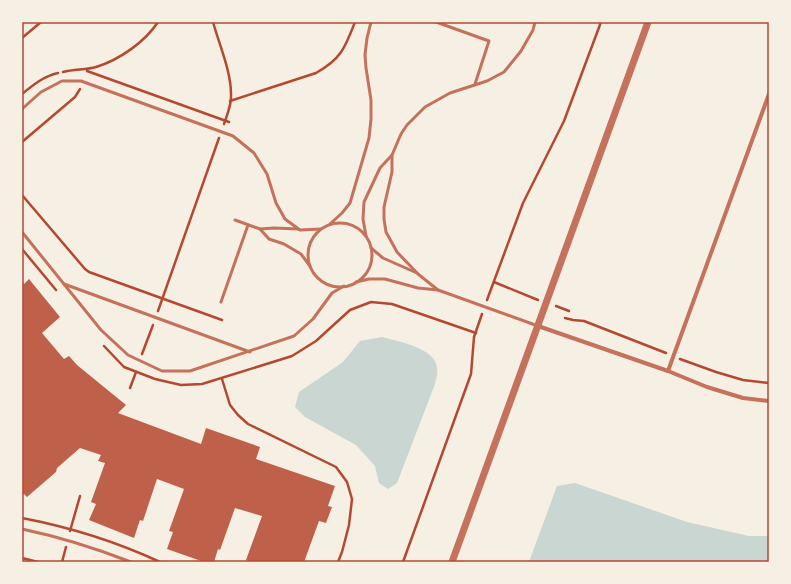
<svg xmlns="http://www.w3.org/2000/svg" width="791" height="584" font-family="'Zilla Slab',serif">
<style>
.water{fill:#c9d6d2}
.building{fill:#bf614a}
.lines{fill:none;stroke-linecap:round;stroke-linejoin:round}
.path{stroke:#b5482f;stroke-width:2.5}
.service{stroke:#c5725c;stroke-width:3}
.minor{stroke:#c5725c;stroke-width:4}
.tertiary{stroke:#c5725c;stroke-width:7}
.neatline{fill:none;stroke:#b5482f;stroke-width:1.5}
</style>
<rect width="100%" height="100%" fill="#f6efe4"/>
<g class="water">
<path d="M382,337C397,341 436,348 437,368C438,373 436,379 435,384L397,483L388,489L379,483L375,466L356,445L305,417L295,407L299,392L343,362L360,341Z"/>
<polygon points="575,483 687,522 749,536 769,536 769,562 529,562 557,486"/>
</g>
<polygon class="building" points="29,279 60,317 42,333 64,359 69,356 77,365 126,405 118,413 201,444 206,428 260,447 256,459 335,486 328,506 332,507 326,523 319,521 304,562 251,562 246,560 262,516 235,508 220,550 218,549 214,562 204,562 167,549 173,532 169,531 184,489 157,479 143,521 140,520 134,538 89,520 96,504 91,502 105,463 98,461 101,455 80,448 57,468 56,472 27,497 24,494 22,495 22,281 24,284"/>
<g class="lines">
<g class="path">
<path d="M213,22C219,44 231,71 231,94C232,104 227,115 224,124"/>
<polyline points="22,38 41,22"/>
<polyline points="87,71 229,122"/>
<path d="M63,72C74,69 86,70 96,67C119,60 145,42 158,22"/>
<path d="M22,94C33,85 44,76 58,73"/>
<path d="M230,101L316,73C341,59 345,48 355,22"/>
<polyline points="22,142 75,97 80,89"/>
<polyline points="22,195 85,269 89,272 222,320"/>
<polyline points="22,249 56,290"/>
<polyline points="494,282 538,300"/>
<polyline points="487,300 523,203 564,121 601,22"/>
<polyline points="556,306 569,311"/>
<polyline points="158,311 219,138"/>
<polyline points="565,318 573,320 584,321 666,353"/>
<polyline points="104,346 124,367 155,379 181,385 202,384 292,356 316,341 350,310 371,302 392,304 476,333"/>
<polyline points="142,354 153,325"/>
<polyline points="680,359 716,372 743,380 769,383"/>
<polyline points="222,379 230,405 238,415 248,424 336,467 347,482 352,499 349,525 342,552 338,562"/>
<polyline points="130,388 136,372"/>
<path d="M22,518C69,527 117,542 160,562"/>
<polyline points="70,531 80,496"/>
<polyline points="22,558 38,562"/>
<polyline points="62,562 66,547"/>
<polyline points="403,562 471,374 474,337 482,314"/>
</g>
<g class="service">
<polyline points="436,22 489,41 475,84"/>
<polyline points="535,22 533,30 521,51 504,72 487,81 450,93 425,107 407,125 401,134 392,155 392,172 384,207 384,219 386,232 397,252 418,274 438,290 538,326"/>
<polyline points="22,109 41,92 62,81 81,81 233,136 254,153 267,174 276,203 285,219 300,230 321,229"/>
<polyline points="235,220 260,229 274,228 298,229"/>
<circle cx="340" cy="255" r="32"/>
<polyline points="330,224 342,213 350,203 369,138 371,119 371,100 366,68 365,55 367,38 371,22"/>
<polyline points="260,229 269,239 284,244 301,254 310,266"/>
<polyline points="22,232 101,330 128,355 162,371 190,371 294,336 313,319 332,293 344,286"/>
<polyline points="366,236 363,219 364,202 380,168 392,155"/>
<polyline points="371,248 383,258 417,273"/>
<polyline points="356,282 369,279 385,279 418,288 438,290"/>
<polyline points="64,284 250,352"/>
<polyline points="221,302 248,225"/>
<path d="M22,529C60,537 95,548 131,562"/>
</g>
<g class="minor">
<polyline points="538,326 668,371 707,387 743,398 769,401"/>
<polyline points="668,371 769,94"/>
</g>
<polyline class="tertiary" points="452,562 648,22"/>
</g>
<rect width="791" height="584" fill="none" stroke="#f6efe4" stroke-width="46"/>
<rect x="23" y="23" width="745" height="538" class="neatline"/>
</svg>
